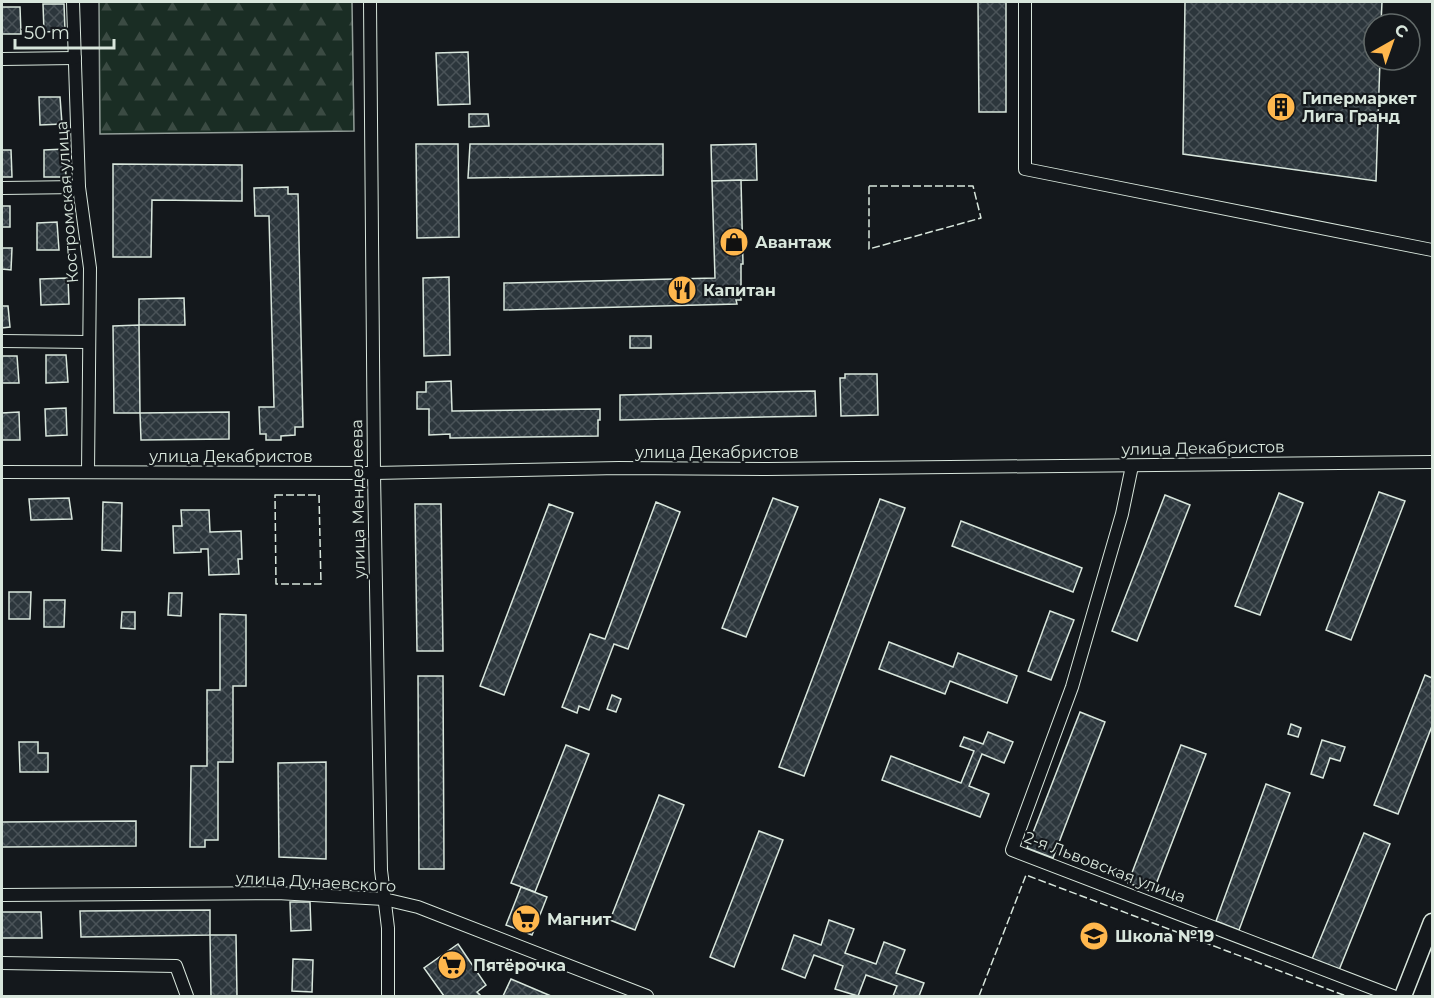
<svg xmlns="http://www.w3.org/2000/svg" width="1434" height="998" font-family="Montserrat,sans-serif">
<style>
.forest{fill:url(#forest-firs);stroke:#939e99;stroke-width:1.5}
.building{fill:url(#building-cross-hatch);stroke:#d8e6dc;stroke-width:1.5}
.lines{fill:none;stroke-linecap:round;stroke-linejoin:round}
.minor-casing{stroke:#d8e6dc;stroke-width:14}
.secondary-casing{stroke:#d8e6dc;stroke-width:19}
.minor{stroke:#14181c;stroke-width:12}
.secondary{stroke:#14181c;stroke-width:16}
.fence{stroke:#d8e6dc;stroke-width:1.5;stroke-dasharray:8 3;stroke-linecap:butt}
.labels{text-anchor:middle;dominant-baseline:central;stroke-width:4.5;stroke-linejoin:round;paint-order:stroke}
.poi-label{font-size:16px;font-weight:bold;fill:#d8e6dc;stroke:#14181c;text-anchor:start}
.street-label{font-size:16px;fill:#d8e6dc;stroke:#14181c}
</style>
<defs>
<pattern id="forest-firs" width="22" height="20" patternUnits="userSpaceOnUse" patternTransform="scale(1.5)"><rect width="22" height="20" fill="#1a2d24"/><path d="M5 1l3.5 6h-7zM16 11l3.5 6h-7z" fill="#3b4b43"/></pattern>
<pattern id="building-cross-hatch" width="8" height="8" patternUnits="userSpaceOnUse" patternTransform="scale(1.5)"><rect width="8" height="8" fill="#2c363c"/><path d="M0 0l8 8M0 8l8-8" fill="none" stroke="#4a5358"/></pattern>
</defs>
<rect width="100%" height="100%" fill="#14181c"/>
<polygon class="forest" points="99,2 352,2 354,131 100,134"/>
<g class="building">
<polygon points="978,2 1006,2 1006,112 979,112"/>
<polygon points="1185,2 1382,2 1381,24 1374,24 1374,60 1380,60 1376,181 1183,154"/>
<polygon points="43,4 64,4 65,31 44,32"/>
<polygon points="2,7 20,7 21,34 2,34"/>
<polygon points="468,52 470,104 438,105 436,53"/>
<polygon points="39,97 60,97 62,124 40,125"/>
<polygon points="469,114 488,114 489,126 469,127"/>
<polygon points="416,144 458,144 459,237 417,238"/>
<polygon points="470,144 663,144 663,175 468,178"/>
<polygon points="756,144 757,180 712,181 711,145"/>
<polygon points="65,149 66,177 44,177 44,150"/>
<polygon points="2,150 11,150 12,177 2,177"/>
<polygon points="113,164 242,165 242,201 152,200 151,257 113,257"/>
<polygon points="741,180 743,264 741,264 741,300 736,300 737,304 504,310 504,283 715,278 712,181"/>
<polygon points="288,187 288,194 298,194 303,427 295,427 295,435 281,436 281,440 266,440 266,434 260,434 259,407 274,407 269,216 255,216 254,188"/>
<rect x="2" y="206" width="8" height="21"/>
<polygon points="57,222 59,250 37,250 37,223"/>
<polygon points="2,248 12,248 11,270 2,269"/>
<polygon points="449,277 450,355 424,356 423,278"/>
<polygon points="68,278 69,304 41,305 40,279"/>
<polygon points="184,298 185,325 139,325 139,299"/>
<polygon points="2,306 8,306 10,327 2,328"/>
<polygon points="139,325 140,413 114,413 113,326"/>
<rect x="630" y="336" width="21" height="12"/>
<polygon points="46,355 66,355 68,382 46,383"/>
<polygon points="2,356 17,356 19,383 2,383"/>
<polygon points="845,374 877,374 878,415 841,416 840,378 845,378"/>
<polygon points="451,381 452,411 600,409 600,420 598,420 598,436 450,438 450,434 429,435 429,409 417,409 417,392 426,392 426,382"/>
<polygon points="815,391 816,416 620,420 620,395"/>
<polygon points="66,408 67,435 46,436 45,409"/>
<polygon points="19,412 20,440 2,440 2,413"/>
<polygon points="229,412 229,439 141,440 140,413"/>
<polygon points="1379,492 1405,501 1351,640 1326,630"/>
<polygon points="1279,493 1303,503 1260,615 1235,606"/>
<polygon points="1165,495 1190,505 1137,641 1112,631"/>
<polygon points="69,498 72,519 31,520 29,499"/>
<polygon points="773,498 798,507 746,637 722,628"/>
<polygon points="880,499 905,508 804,776 779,767"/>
<polygon points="103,502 122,503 121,551 102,550"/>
<polygon points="656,502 680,512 628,649 614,644 589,710 579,706 577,713 562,707 590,634 605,639"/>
<polygon points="415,504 441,504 443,651 417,651"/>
<polygon points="549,504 573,513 504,695 480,686"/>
<polygon points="181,510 209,510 210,532 241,531 242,559 238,559 239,574 209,575 208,549 201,549 201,552 174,553 173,526 182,526"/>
<polygon points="961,521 1082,568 1073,592 952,546"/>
<polygon points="9,592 31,592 30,619 9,619"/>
<polygon points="169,593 182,593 181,616 168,615"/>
<polygon points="44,600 65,600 64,627 44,627"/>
<polygon points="1050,611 1074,620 1051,680 1028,671"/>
<polygon points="122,612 135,612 135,629 121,628"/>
<polygon points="220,614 246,615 246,686 233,686 233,762 218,762 218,840 205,840 205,847 190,847 191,766 207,766 207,690 220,690"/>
<polygon points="889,642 953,667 958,653 1017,676 1007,703 950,681 945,694 879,669"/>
<polygon points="1425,675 1432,678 1432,726 1398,814 1374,805"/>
<polygon points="418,676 443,676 444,869 419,869"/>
<polygon points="612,695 621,699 616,712 607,709"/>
<polygon points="1080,712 1105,722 1053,858 1027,848"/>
<polygon points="1291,724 1301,728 1298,737 1288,734"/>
<polygon points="988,732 1013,742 1004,763 982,754 969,786 989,794 980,817 882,780 891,756 961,783 974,751 960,746 964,737 983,744"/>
<polygon points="1322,740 1345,747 1340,761 1330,758 1323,778 1311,774"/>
<polygon points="19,742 38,742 38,753 48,753 48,772 20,772"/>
<polygon points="566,745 589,754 535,892 511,883"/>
<polygon points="1181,745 1206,754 1153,892 1128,883"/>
<polygon points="326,762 326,859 279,857 278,763"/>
<polygon points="1266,784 1290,793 1239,930 1216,921"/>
<polygon points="659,795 684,805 635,930 610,920"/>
<polygon points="136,821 136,846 2,847 2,822"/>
<polygon points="759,831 783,840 734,967 710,957"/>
<polygon points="1364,833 1390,844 1339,970 1312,959"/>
<polygon points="521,887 547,897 532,935 506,925"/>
<polygon points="290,902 310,902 311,930 291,931"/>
<polygon points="210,910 210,935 81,937 80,911"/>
<polygon points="2,912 41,912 42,938 2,938"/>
<polygon points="829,920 854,929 845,953 876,964 884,942 905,950 896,973 924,983 919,996 893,996 897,986 866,975 858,996 835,989 843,966 814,955 805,978 782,969 794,935 821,945"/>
<polygon points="210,935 236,935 237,996 211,996"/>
<polygon points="458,944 486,985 477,992 481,996 444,996 424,968"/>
<polygon points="293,959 313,960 312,992 292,991"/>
<polygon points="511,979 551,996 503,996"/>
</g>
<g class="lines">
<g class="minor-casing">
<g id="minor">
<polyline points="73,2 79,187 90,268 88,472"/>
<polyline points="370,2 374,473 381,870 388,928 388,996"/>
<polyline points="1025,2 1025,169 1432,250"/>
<polyline points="2,59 75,58"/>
<polyline points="2,188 79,187"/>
<polyline points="2,341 88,342"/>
<polyline points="1132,466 1122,514 1072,687 1012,850 1393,996"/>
<polyline points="2,472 374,473 619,468 767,469 1432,462"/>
<polyline points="2,895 277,893 384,899 418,907 647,996"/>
<polyline points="2,963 176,966 187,996"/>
</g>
</g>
<g class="secondary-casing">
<polyline id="secondary" points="1403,996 1432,922"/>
</g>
<use href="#minor" class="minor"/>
<use href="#secondary" class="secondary"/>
<g class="fence">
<polygon points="869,186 973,186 981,218 869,249"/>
<polygon points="275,495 319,495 321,584 276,584"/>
<polyline points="979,996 1026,875 1346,996"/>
</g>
</g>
<defs>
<g id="building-disc" transform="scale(1.5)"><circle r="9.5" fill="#ffb74d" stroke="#14181c"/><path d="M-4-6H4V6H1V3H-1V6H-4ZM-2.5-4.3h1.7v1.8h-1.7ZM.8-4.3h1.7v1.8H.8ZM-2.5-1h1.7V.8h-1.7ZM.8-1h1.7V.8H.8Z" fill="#111"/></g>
<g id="shop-disc" transform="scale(1.5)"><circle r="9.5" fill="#ffb74d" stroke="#14181c"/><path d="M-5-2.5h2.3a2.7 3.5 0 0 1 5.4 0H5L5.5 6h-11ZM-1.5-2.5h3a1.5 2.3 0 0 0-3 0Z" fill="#111"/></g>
<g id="restaurant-disc" transform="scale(1.5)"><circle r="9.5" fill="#ffb74d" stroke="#14181c"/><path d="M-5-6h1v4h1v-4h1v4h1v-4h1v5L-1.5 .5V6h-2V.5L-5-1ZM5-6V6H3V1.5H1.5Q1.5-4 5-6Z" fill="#111"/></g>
<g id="supermarket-disc" transform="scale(1.5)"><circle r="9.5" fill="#ffb74d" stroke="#14181c"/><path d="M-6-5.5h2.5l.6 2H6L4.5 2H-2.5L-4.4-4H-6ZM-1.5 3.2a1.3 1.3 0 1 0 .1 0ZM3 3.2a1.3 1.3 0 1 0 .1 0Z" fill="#111"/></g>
<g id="school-disc" transform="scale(1.5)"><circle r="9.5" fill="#ffb74d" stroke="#14181c"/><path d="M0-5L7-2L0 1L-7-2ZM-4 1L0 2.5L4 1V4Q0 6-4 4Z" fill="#111"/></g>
</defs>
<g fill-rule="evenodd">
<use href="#building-disc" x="1281" y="107"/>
<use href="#shop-disc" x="734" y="242"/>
<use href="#restaurant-disc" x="682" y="290"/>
<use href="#supermarket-disc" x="526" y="919"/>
<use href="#school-disc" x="1094" y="936"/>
<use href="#supermarket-disc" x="452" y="965"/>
</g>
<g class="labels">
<g class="poi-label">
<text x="1302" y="98">Гипермаркет<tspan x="1302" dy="18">Лига Гранд</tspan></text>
<text x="755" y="242">Авантаж</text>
<text x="703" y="290">Капитан</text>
<text x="547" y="919">Магнит</text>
<text x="1115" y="936">Школа №19</text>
<text x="473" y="965">Пятёрочка</text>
</g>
<g class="street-label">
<text transform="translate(67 202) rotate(-94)">Костромская улица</text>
<text transform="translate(1203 448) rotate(-1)">улица Декабристов</text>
<text x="717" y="452">улица Декабристов</text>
<text x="231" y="456">улица Декабристов</text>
<text transform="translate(358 499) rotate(-91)">улица Менделеева</text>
<text transform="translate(1105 867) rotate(21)">2-я Львовская улица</text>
<text transform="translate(316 882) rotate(3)">улица Дунаевского</text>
</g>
</g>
<rect width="1434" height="998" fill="none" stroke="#d8e6dc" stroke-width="6"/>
<g transform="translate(1392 42) rotate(40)"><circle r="28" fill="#14181c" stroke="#626a69" stroke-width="1.5"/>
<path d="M0-4.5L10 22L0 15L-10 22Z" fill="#ffb74d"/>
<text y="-9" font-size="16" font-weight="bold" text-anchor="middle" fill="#d8e6dc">С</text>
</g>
<path d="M15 39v9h99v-9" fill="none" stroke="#d8e6dc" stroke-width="3"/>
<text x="24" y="39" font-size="18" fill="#d8e6dc" stroke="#14181c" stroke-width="4.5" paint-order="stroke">50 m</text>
</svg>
